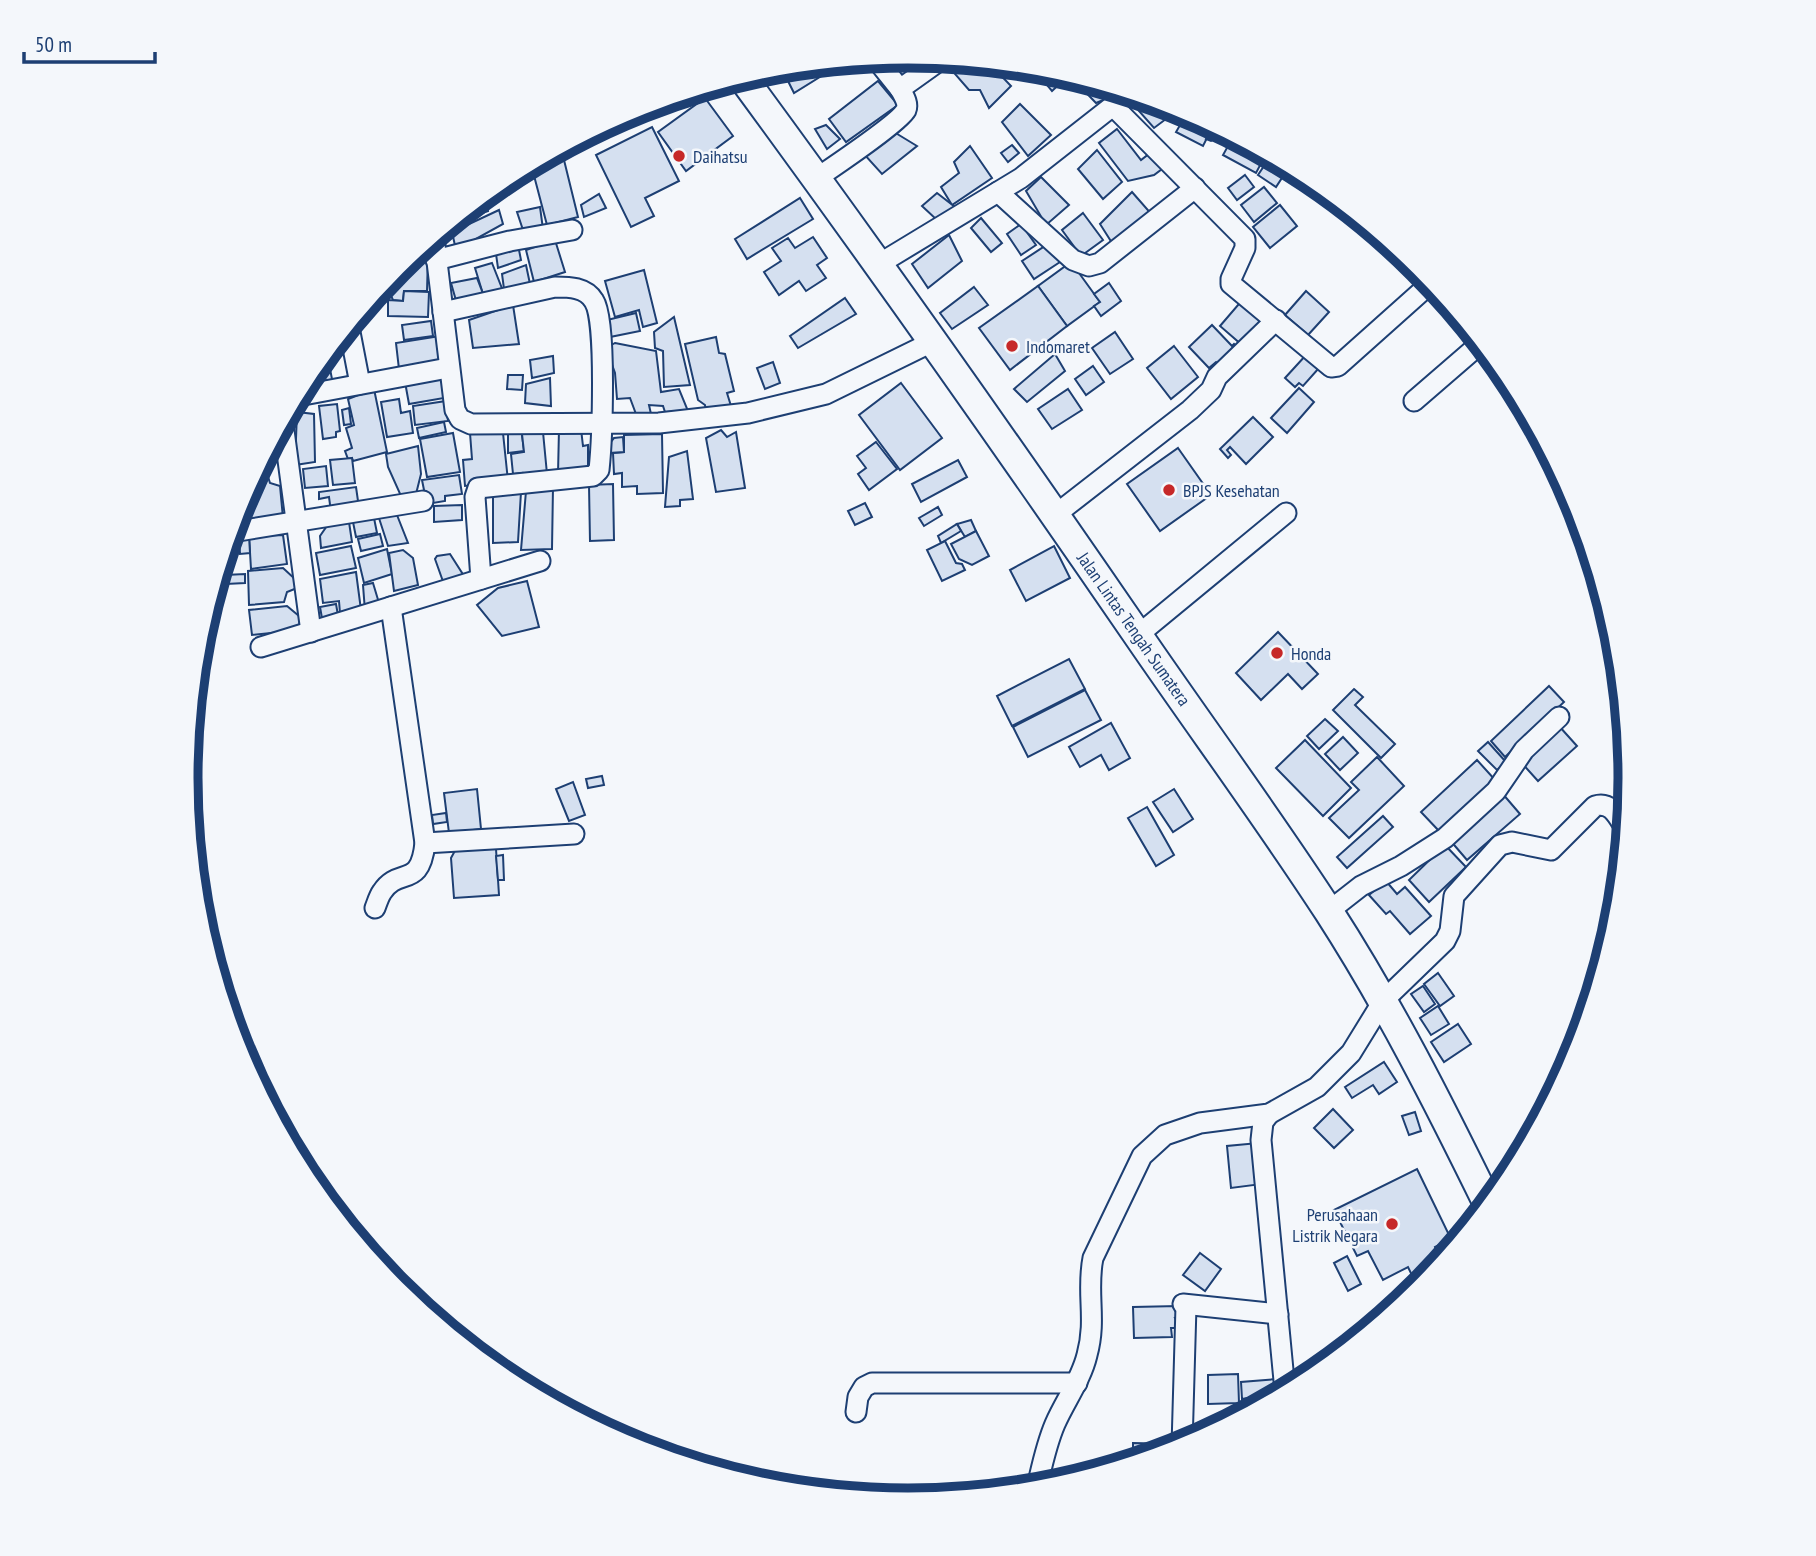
<svg xmlns="http://www.w3.org/2000/svg" width="1816" height="1556" font-family="'PT Sans Narrow',sans-serif">
<style>
.building{fill:#d5e0f0;stroke:#1d3f73;stroke-width:2}
.lines{fill:none;stroke-linecap:round;stroke-linejoin:round}
.minor-casing{stroke:#1d3f73;stroke-width:23}
.highway-casing{stroke:#1d3f73;stroke-width:32}
.minor{stroke:#f4f7fb;stroke-width:19}
.highway{stroke:#f4f7fb;stroke-width:28}
.poi-dot{fill:#c62828;stroke:#f4f7fb;stroke-width:2.5}
.labels{text-anchor:middle;dominant-baseline:central;stroke-width:5;stroke-linejoin:round;paint-order:stroke}
.poi-label{font-size:18px;fill:#1d3f73;stroke:#f4f7fb;text-anchor:start}
.street-label{font-size:18px;fill:#1d3f73;stroke:#f4f7fb}
.rim{fill:none;stroke:#1d3f73;stroke-width:9}
</style>
<rect width="100%" height="100%" fill="#f4f7fb"/>
<g class="building">
<polygon points="906,56 904,58 915,71 902,81 884,58"/>
<polygon points="844,62 794,93 784,73 793,67"/>
<polygon points="970,62 990,64 1011,86 989,108 980,90 969,90 955,74"/>
<polygon points="1052,71 1068,76 1052,91 1042,79"/>
<polygon points="1075,78 1123,92 1096,103 1073,79"/>
<polygon points="878,81 898,105 846,142 829,119"/>
<polygon points="705,98 733,136 686,171 658,132"/>
<polygon points="1153,102 1174,113 1154,128 1139,111"/>
<polygon points="1020,104 1051,135 1028,156 1002,122"/>
<polygon points="1195,117 1213,126 1203,146 1176,132 1183,120 1191,124"/>
<polygon points="826,125 840,139 827,149 815,129"/>
<polygon points="652,127 679,181 645,198 654,216 631,227 596,155"/>
<polygon points="1214,127 1222,131 1217,138 1211,141 1206,139"/>
<polygon points="1117,129 1141,160 1154,150 1166,166 1154,175 1128,181 1099,143"/>
<polygon points="894,132 917,146 882,174 863,153"/>
<polygon points="1233,137 1266,154 1256,173 1223,155"/>
<polygon points="1012,145 1019,153 1008,162 1001,153"/>
<polygon points="970,146 992,178 952,205 941,187 959,173 954,162"/>
<polygon points="1097,150 1122,182 1103,199 1078,169"/>
<polygon points="1270,157 1289,167 1276,187 1258,175"/>
<polygon points="564,160 578,217 547,225 532,168"/>
<polygon points="1245,175 1254,187 1237,200 1228,188"/>
<polygon points="1041,177 1069,205 1046,225 1026,191"/>
<polygon points="1264,187 1277,203 1254,222 1241,205"/>
<polygon points="1132,192 1154,217 1114,246 1100,224"/>
<polygon points="937,193 955,207 938,221 922,206"/>
<polygon points="599,194 606,208 584,217 581,205"/>
<polygon points="485,195 488,211 452,223"/>
<polygon points="800,198 813,219 747,259 735,239"/>
<polygon points="1280,205 1297,226 1270,248 1253,227"/>
<polygon points="540,207 543,229 525,236 517,212"/>
<polygon points="499,210 503,224 456,250 452,232"/>
<polygon points="1083,213 1103,240 1081,256 1062,230"/>
<polygon points="981,218 1002,243 991,252 971,228"/>
<polygon points="1021,224 1036,245 1021,255 1007,234"/>
<polygon points="949,235 962,261 928,288 912,264"/>
<polygon points="813,237 827,258 817,265 826,278 806,291 799,281 779,295 764,272 781,261 772,248 788,238 795,248"/>
<polygon points="555,240 565,272 534,282 526,250"/>
<polygon points="1048,244 1060,262 1034,279 1022,261"/>
<polygon points="518,245 521,260 498,268 496,254"/>
<polygon points="428,256 427,291 404,291 403,301 393,300 387,287 382,286 398,267 411,257"/>
<polygon points="1071,262 1100,302 1067,326 1038,286"/>
<polygon points="492,263 503,291 483,294 475,268"/>
<polygon points="526,265 530,284 504,289 502,274"/>
<polygon points="644,270 657,323 643,327 639,310 615,317 605,281"/>
<polygon points="477,278 485,299 457,304 451,283"/>
<polygon points="1109,283 1121,301 1101,316 1094,306 1100,302 1094,294"/>
<polygon points="1038,286 1067,326 1010,370 979,328"/>
<polygon points="974,287 988,305 952,329 940,313"/>
<polygon points="404,291 429,292 428,317 388,316 388,300 403,301"/>
<polygon points="1306,291 1329,312 1308,335 1285,315"/>
<polygon points="845,298 856,314 798,348 790,336"/>
<polygon points="1244,298 1263,321 1242,345 1220,326"/>
<polygon points="513,305 519,344 473,348 469,320"/>
<polygon points="636,313 640,331 610,337 607,320"/>
<polygon points="674,317 690,385 664,387 663,351 655,348 654,332"/>
<polygon points="431,321 433,336 404,340 402,325"/>
<polygon points="1212,325 1232,346 1234,344 1238,348 1219,365 1216,362 1209,368 1189,347"/>
<polygon points="1115,332 1133,359 1110,374 1092,348"/>
<polygon points="350,336 346,353 337,355 334,344 339,339"/>
<polygon points="440,336 444,362 399,369 396,343"/>
<polygon points="716,337 719,353 725,354 734,391 727,393 731,406 706,412 705,405 698,400 685,344"/>
<polygon points="615,343 656,351 661,392 679,389 688,411 665,412 663,406 649,405 651,414 636,414 630,398 617,399 615,373 606,348"/>
<polygon points="1174,346 1198,377 1171,399 1147,368"/>
<polygon points="327,354 333,384 325,386 323,378 310,381 309,375"/>
<polygon points="1055,354 1065,371 1027,402 1014,389"/>
<polygon points="1306,355 1319,368 1303,386 1299,383 1295,387 1285,378"/>
<polygon points="553,356 554,373 532,378 530,360"/>
<polygon points="773,362 780,383 765,389 757,368"/>
<polygon points="1093,366 1104,382 1086,395 1075,379"/>
<polygon points="508,375 523,375 522,390 507,389"/>
<polygon points="441,376 444,398 409,404 405,382"/>
<polygon points="550,378 551,406 525,403 526,384"/>
<polygon points="901,383 942,438 900,470 859,415"/>
<polygon points="1299,388 1314,402 1287,433 1271,418"/>
<polygon points="374,389 387,452 353,461 352,458 348,459 345,451 352,448 346,428 354,425 348,399"/>
<polygon points="1068,389 1082,410 1052,429 1038,409"/>
<polygon points="399,399 401,413 410,411 413,433 387,437 381,402"/>
<polygon points="446,401 448,421 415,425 413,406"/>
<polygon points="337,404 340,431 336,432 336,437 323,439 319,406"/>
<polygon points="349,408 351,424 344,425 342,410"/>
<polygon points="297,412 314,414 315,462 295,465"/>
<polygon points="1253,417 1273,437 1246,464 1230,447 1227,450 1231,455 1228,458 1220,449"/>
<polygon points="444,422 446,432 419,438 417,428"/>
<polygon points="521,427 524,451 508,453 508,429"/>
<polygon points="559,429 581,429 583,446 588,445 588,472 558,474"/>
<polygon points="721,430 727,437 736,432 745,488 716,492 706,438"/>
<polygon points="495,431 503,433 508,481 465,486 463,460 472,459 470,433"/>
<polygon points="543,432 547,474 521,476 522,473 513,474 511,454 524,452 522,434"/>
<polygon points="453,433 460,472 427,477 420,439"/>
<polygon points="662,434 663,493 637,494 637,486 622,487 622,473 614,474 613,453 624,452 624,435"/>
<polygon points="623,437 624,452 609,453 609,444 614,438"/>
<polygon points="876,442 897,469 869,490 858,474 866,468 857,456"/>
<polygon points="418,446 421,474 416,494 401,496 388,467 386,454"/>
<polygon points="1178,448 1211,495 1160,531 1127,484"/>
<polygon points="687,451 693,499 680,500 680,506 665,507 669,457"/>
<polygon points="352,458 355,483 333,485 330,460"/>
<polygon points="958,460 967,477 921,502 912,484"/>
<polygon points="326,466 328,486 305,488 303,469"/>
<polygon points="265,467 270,483 280,486 283,518 251,523 250,514 244,516 242,500 259,468"/>
<polygon points="459,475 462,494 445,496 445,501 433,503 425,495 422,480"/>
<polygon points="613,484 614,540 590,541 589,485"/>
<polygon points="356,487 359,508 331,512 329,497 319,499 319,492"/>
<polygon points="553,487 552,549 521,550 526,491"/>
<polygon points="521,492 518,542 493,543 493,494"/>
<polygon points="865,503 872,517 855,525 848,511"/>
<polygon points="462,505 462,520 434,522 434,506"/>
<polygon points="938,507 942,515 924,526 919,518"/>
<polygon points="395,510 408,543 388,546 378,515"/>
<polygon points="374,518 377,533 356,537 353,522"/>
<polygon points="971,520 976,531 965,537 957,524"/>
<polygon points="349,522 352,542 321,548 320,536 329,523"/>
<polygon points="957,524 961,531 941,543 938,536"/>
<polygon points="976,531 989,556 972,565 959,559 951,544"/>
<polygon points="380,534 383,546 361,551 358,539"/>
<polygon points="283,535 287,564 251,569 249,536"/>
<polygon points="249,536 250,553 240,554 239,537"/>
<polygon points="945,541 956,563 962,564 965,570 942,581 927,550"/>
<polygon points="351,546 356,568 320,575 316,553"/>
<polygon points="1054,546 1070,578 1026,601 1010,570"/>
<polygon points="387,549 392,574 364,583 358,558"/>
<polygon points="403,550 413,558 418,585 394,591 389,553"/>
<polygon points="450,554 464,576 445,587 435,559 437,556"/>
<polygon points="222,565 223,583 216,584"/>
<polygon points="283,568 296,580 297,588 287,592 284,602 249,605 248,571"/>
<polygon points="356,572 361,610 340,613 339,601 323,603 320,579"/>
<polygon points="245,574 245,583 226,584 225,575"/>
<polygon points="527,581 539,627 502,636 477,605 498,588"/>
<polygon points="373,583 379,603 365,611 363,585"/>
<polygon points="336,604 339,621 323,624 320,607"/>
<polygon points="287,606 299,616 300,630 252,635 249,610"/>
<polygon points="1278,632 1318,674 1302,689 1288,674 1261,700 1236,673"/>
<polygon points="1069,659 1085,689 1012,726 997,696"/>
<polygon points="1549,686 1564,702 1505,757 1491,741"/>
<polygon points="1354,689 1363,697 1355,705 1395,744 1381,758 1333,710"/>
<polygon points="1085,690 1101,720 1028,757 1013,727"/>
<polygon points="1325,719 1338,731 1319,749 1307,736"/>
<polygon points="1111,723 1130,758 1109,770 1101,755 1080,767 1069,747"/>
<polygon points="1559,726 1577,746 1538,781 1520,761"/>
<polygon points="1343,737 1358,753 1340,770 1325,754"/>
<polygon points="1305,740 1351,788 1323,816 1276,768"/>
<polygon points="1488,742 1506,762 1497,770 1478,751"/>
<polygon points="1377,757 1404,786 1349,838 1329,818 1359,790 1351,782"/>
<polygon points="1477,760 1496,781 1440,832 1421,812"/>
<polygon points="602,776 604,785 588,788 586,779"/>
<polygon points="573,782 585,815 569,821 556,789"/>
<polygon points="477,789 481,829 449,833 444,793"/>
<polygon points="1174,789 1193,819 1173,832 1153,802"/>
<polygon points="1502,793 1520,814 1467,860 1449,839"/>
<polygon points="1147,807 1174,855 1156,866 1128,818"/>
<polygon points="446,813 447,822 433,824 432,815"/>
<polygon points="1383,816 1393,827 1347,868 1337,857"/>
<polygon points="485,845 496,849 499,895 454,898 451,858 457,847"/>
<polygon points="1445,845 1466,867 1429,902 1409,880"/>
<polygon points="503,855 504,880 498,880 496,856"/>
<polygon points="1386,881 1397,894 1405,887 1431,916 1410,934 1390,911 1386,914 1369,895"/>
<polygon points="1438,973 1454,996 1440,1006 1424,984"/>
<polygon points="1423,986 1435,1004 1424,1012 1411,994"/>
<polygon points="1438,1006 1449,1024 1431,1035 1420,1018"/>
<polygon points="1458,1024 1471,1044 1444,1062 1431,1042"/>
<polygon points="1384,1062 1397,1082 1379,1094 1373,1085 1352,1098 1345,1087"/>
<polygon points="1333,1109 1353,1130 1334,1148 1314,1128"/>
<polygon points="1415,1112 1421,1131 1409,1135 1402,1116"/>
<polygon points="1258,1143 1262,1184 1231,1188 1227,1146"/>
<polygon points="1417,1169 1451,1239 1435,1247 1441,1261 1418,1288 1408,1267 1383,1280 1368,1251 1357,1256 1334,1210"/>
<polygon points="1200,1253 1221,1269 1205,1291 1183,1275"/>
<polygon points="1347,1256 1361,1284 1348,1291 1334,1263"/>
<polygon points="1178,1306 1179,1318 1175,1318 1179,1328 1171,1328 1172,1337 1134,1338 1133,1307"/>
<polygon points="1238,1374 1239,1403 1208,1404 1208,1375"/>
<polygon points="1277,1379 1278,1395 1260,1405 1249,1406 1248,1398 1242,1399 1241,1382"/>
<polygon points="1133,1443 1176,1444 1176,1448 1133,1461"/>
</g>
<g class="lines">
<g class="minor-casing">
<g id="minor">
<polyline points="876,59 900,89"/>
<polyline points="1113,106 1245,239 1245,248 1231,279 1231,284 1331,367 1338,366 1431,283"/>
<path d="M817,178C833,167 899,123 906,110C909,103 903,95 900,89L942,59"/>
<polyline points="998,192 1073,260 1089,266 1100,263 1195,188"/>
<polyline points="434,237 455,410 460,419 471,424 659,423 748,413 826,394 932,342"/>
<polyline points="436,260 510,241 572,230"/>
<polyline points="879,264 1021,178 1128,94"/>
<path d="M443,312L555,287C569,287 586,287 594,301C607,321 602,442 599,470L593,476L478,488L475,497L481,579"/>
<polyline points="349,327 360,384"/>
<polyline points="298,396 448,368"/>
<polyline points="1414,401 1473,350 1479,341"/>
<polyline points="283,423 311,632"/>
<polyline points="1055,515 1190,410 1211,390 1217,377 1276,320"/>
<polyline points="232,532 423,501"/>
<polyline points="1138,635 1286,513"/>
<polyline points="261,647 540,561"/>
<polyline points="425,843 574,834"/>
<path d="M375,908C377,903 379,896 382,892C399,866 420,890 425,843L391,607"/>
<polyline points="1329,911 1361,886 1401,866 1445,838 1496,791 1524,750 1559,717"/>
<polyline points="1269,1114 1263,1122 1261,1140 1285,1391"/>
<polyline points="1183,1304 1278,1314"/>
<polyline points="856,1412 858,1397 864,1387 872,1383 1077,1383"/>
<polyline points="1182,1446 1186,1306"/>
<path d="M1037,1487C1042,1466 1046,1445 1055,1424C1065,1401 1081,1380 1087,1355C1097,1319 1086,1292 1093,1258L1142,1156L1165,1135L1200,1123L1269,1114L1317,1087L1351,1053L1383,1001L1445,941L1450,931L1454,896L1500,845L1512,842L1551,850L1595,806C1611,801 1618,817 1625,828"/>
</g>
</g>
<g class="highway-casing">
<path id="highway" d="M742,77C878,262 1010,449 1139,637C1202,729 1268,818 1329,912C1389,1005 1439,1104 1488,1204"/>
</g>
<use href="#minor" class="minor"/>
<use href="#highway" class="highway"/>
</g>
<g class="poi-dot">
<circle cx="679" cy="156" r="7"/>
<circle cx="1012" cy="346" r="7"/>
<circle cx="1169" cy="490" r="7"/>
<circle cx="1277" cy="653" r="7"/>
<circle cx="1392" cy="1224" r="7"/>
</g>
<g class="labels">
<g class="poi-label">
<text x="693" y="156">Daihatsu</text>
<text x="1026" y="346">Indomaret</text>
<text x="1183" y="490">BPJS Kesehatan</text>
<text x="1291" y="653">Honda</text>
<text x="1378" y="1214" text-anchor="end">Perusahaan<tspan x="1378" dy="21">Listrik Negara</tspan></text>
</g>
<g class="street-label">
<text transform="translate(1134 629) rotate(55)">Jalan Lintas Tengah Sumatera</text>
</g>
</g>
<path d="M0 0H1816V1556H0ZM198 778a710 710 0 1 1 1420 0a710 710 0 1 1-1420 0Z" fill="#f4f7fb" fill-rule="evenodd"/>
<path class="rim" d="M198 778a710 710 0 1 1 1420 0a710 710 0 1 1-1420 0Z"/>
<path d="M24 52v10h131v-10" fill="none" stroke="#1d3f73" stroke-width="3.5"/>
<text x="35" y="52" font-size="21" fill="#1d3f73" stroke="#f4f7fb" stroke-width="5" paint-order="stroke">50 m</text>
</svg>
